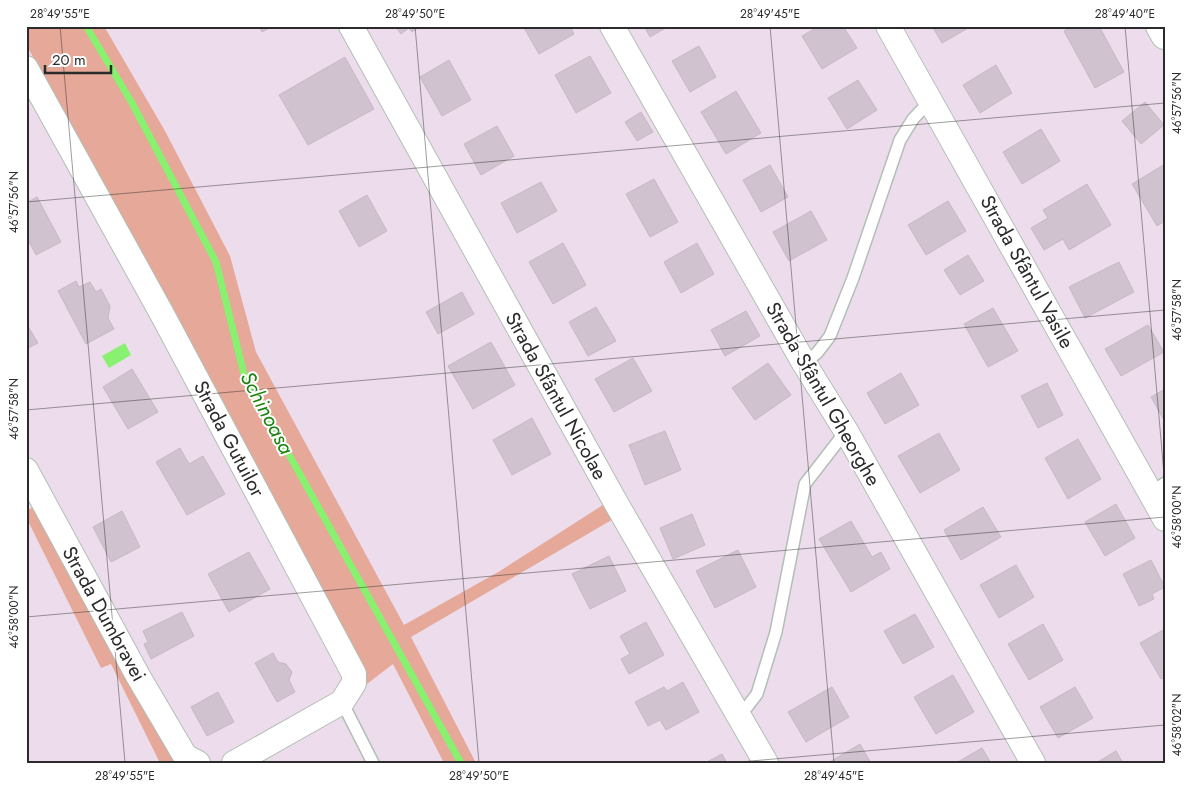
<svg xmlns="http://www.w3.org/2000/svg" width="1191" height="789" font-family="Jost,sans-serif">
<style>
.green{fill:#e5a899}
.water{fill:#88f16f}
.lines{fill:none;stroke-linecap:round;stroke-linejoin:round}
.stream{stroke:#88f16f;stroke-width:7}
.building{fill:#d0c2ce;stroke:#c9b7c6}
.service-casing{stroke:#b1bfb6;stroke-width:14}
.minor-casing{stroke:#b1bfb6;stroke-width:26}
.tertiary-casing{stroke:#b1bfb6;stroke-width:30}
.service{stroke:#fff;stroke-width:11}
.minor{stroke:#fff;stroke-width:24}
.tertiary{stroke:#fff;stroke-width:28}
.ticks{fill:none;stroke:#2b2b2b;stroke-width:1;stroke-opacity:0.45}
.labels{text-anchor:middle;dominant-baseline:central;stroke-width:4;stroke-linejoin:round;paint-order:stroke}
.street-label{font-size:20px;fill:#2b2b2b;stroke:#fff}
.water-label{font-size:21px;font-style:italic;fill:#1a830c;stroke:#fff}
.neatline{fill:none;stroke:#2b2b2b;stroke-width:2}
.ticks-label{font-size:12px;text-anchor:middle;fill:#2b2b2b}
</style>
<rect width="100%" height="100%" fill="#edddec"/>
<g class="green">
<polygon points="26,26 104,26 165,131 230,256 256,352 404,625 500,571 606,503 615,518 411,637 476,763 444,763 393,664 359,690 111,201 26,44"/>
<polygon points="37,505 182,763 160,763 111,664 101,668 26,517 26,511"/>
</g>
<polygon class="water" points="125,343 131,355 109,368 102,356"/>
<g class="lines">
<polyline class="stream" points="86,26 132,103 216,262 244,374 461,763"/>
</g>
<g class="building">
<polygon points="259,26 273,26 262,32"/>
<polygon points="395,26 421,26 412,32 409,28 401,34"/>
<polygon points="523,26 570,26 574,34 539,54"/>
<polygon points="644,26 669,26 650,37"/>
<polygon points="819,26 843,26 857,48 822,69 802,36"/>
<polygon points="932,26 970,26 970,27 942,43"/>
<polygon points="1073,26 1099,26 1124,72 1095,88 1064,31"/>
<polygon points="699,46 716,77 690,92 672,61"/>
<polygon points="590,56 611,93 576,113 555,75"/>
<polygon points="345,57 374,109 308,145 279,95"/>
<polygon points="449,60 471,100 442,116 420,77"/>
<polygon points="996,65 1012,93 980,113 963,85"/>
<polygon points="858,80 877,110 847,129 828,98"/>
<polygon points="736,91 761,133 726,154 701,112"/>
<polygon points="1145,102 1164,125 1141,144 1122,121"/>
<polygon points="641,112 653,132 637,141 625,122"/>
<polygon points="497,126 514,156 481,175 464,144"/>
<polygon points="1041,129 1060,161 1022,184 1003,152"/>
<polygon points="1165,164 1165,221 1157,226 1132,184"/>
<polygon points="770,165 788,197 761,212 743,180"/>
<polygon points="654,179 678,222 650,237 626,194"/>
<polygon points="541,182 557,211 517,233 501,203"/>
<polygon points="1087,184 1111,225 1069,250 1063,239 1044,250 1031,228 1048,218 1043,210"/>
<polygon points="367,195 387,231 359,247 339,211"/>
<polygon points="37,197 61,242 36,255 26,236 26,203"/>
<polygon points="948,201 966,231 926,255 908,225"/>
<polygon points="811,211 827,240 789,261 773,232"/>
<polygon points="563,243 586,285 553,304 529,262"/>
<polygon points="697,243 714,274 681,293 664,262"/>
<polygon points="968,255 984,281 960,295 944,270"/>
<polygon points="1119,262 1134,292 1085,318 1069,287"/>
<polygon points="76,281 79,287 90,282 96,292 101,289 110,306 108,318 114,329 86,344 58,291"/>
<polygon points="462,292 474,314 438,334 426,312"/>
<polygon points="596,307 616,341 588,356 569,322"/>
<polygon points="993,308 1018,351 988,367 964,324"/>
<polygon points="746,311 760,336 725,356 711,330"/>
<polygon points="26,323 38,343 26,349"/>
<polygon points="1148,325 1164,352 1121,376 1105,349"/>
<polygon points="491,342 515,385 473,409 448,366"/>
<polygon points="633,358 652,391 614,412 595,379"/>
<polygon points="768,363 791,395 755,420 732,388"/>
<polygon points="132,369 158,412 128,429 103,387"/>
<polygon points="901,373 919,405 885,424 867,393"/>
<polygon points="1047,383 1063,415 1038,428 1021,396"/>
<polygon points="1165,389 1165,422 1151,397"/>
<polygon points="532,418 551,454 512,475 493,440"/>
<polygon points="665,431 681,470 645,485 629,445"/>
<polygon points="939,433 960,470 920,493 898,456"/>
<polygon points="1078,439 1101,479 1068,499 1045,458"/>
<polygon points="180,448 189,464 203,456 225,494 187,515 156,462"/>
<polygon points="1116,504 1135,538 1105,556 1085,522"/>
<polygon points="983,507 1001,537 961,560 944,530"/>
<polygon points="122,511 140,547 111,562 93,527"/>
<polygon points="692,514 705,545 673,559 660,528"/>
<polygon points="851,521 872,557 881,552 890,569 851,592 819,539"/>
<polygon points="738,550 756,587 715,608 696,571"/>
<polygon points="249,552 270,589 229,612 208,574"/>
<polygon points="609,556 626,591 590,609 572,574"/>
<polygon points="1151,560 1165,587 1152,594 1154,599 1139,606 1123,574"/>
<polygon points="1016,565 1034,597 999,618 980,585"/>
<polygon points="182,612 194,636 151,659 144,644 148,642 143,631"/>
<polygon points="915,614 934,647 903,664 884,631"/>
<polygon points="646,622 664,655 629,674 621,659 630,654 620,636"/>
<polygon points="1043,624 1063,660 1029,680 1008,644"/>
<polygon points="1165,629 1165,677 1161,679 1140,643"/>
<polygon points="273,653 278,662 286,664 292,672 289,680 295,692 277,702 255,663"/>
<polygon points="953,675 974,712 936,734 914,697"/>
<polygon points="683,682 699,712 666,730 660,720 648,726 635,702 664,687 667,691"/>
<polygon points="832,687 849,717 806,742 788,712"/>
<polygon points="1075,687 1093,718 1058,738 1040,707"/>
<polygon points="218,692 234,722 207,736 191,707"/>
<polygon points="860,744 871,763 828,763"/>
<polygon points="982,748 991,763 956,763"/>
<polygon points="1116,751 1123,763 1096,763"/>
<polygon points="722,754 727,763 705,763"/>
</g>
<g class="lines">
<g class="service-casing">
<g id="service">
<polyline points="804,363 817,353 830,336 853,278 900,140 913,119 930,101"/>
<polyline points="1151,493 1165,483"/>
<polyline points="342,702 373,763"/>
<polyline points="740,716 757,694 776,632 805,484 846,431"/>
</g>
</g>
<g class="minor-casing">
<g id="minor">
<polyline points="351,26 616,503 766,763"/>
<polyline points="612,26 804,363 846,431 1033,763"/>
<polyline points="888,26 1165,519"/>
<polyline points="26,68 162,314 354,674 354,683 342,702 234,763"/>
<polyline points="26,470 138,676 185,756 198,763"/>
</g>
</g>
<g class="tertiary-casing">
<polyline id="tertiary" points="1160,26 1165,35"/>
</g>
<use href="#service" class="service"/>
<use href="#minor" class="minor"/>
<use href="#tertiary" class="tertiary"/>
</g>
<path class="ticks" d="M60,26L125,763M415,26L479,763M770,26L834,763M1125,26L1165,486M26,202L1165,103M26,410L1165,310M26,617L1165,517M728,763L1165,725"/>
<g class="labels">
<g class="street-label">
<text transform="translate(1027 272) rotate(61)">Strada Sfântul Vasile</text>
<text transform="translate(823 394) rotate(60)">Strada Sfântul Gheorghe</text>
<text transform="translate(556 396) rotate(61)">Strada Sfântul Nicolae</text>
<text transform="translate(229 439) rotate(62)">Strada Gutuilor</text>
<text transform="translate(104 614) rotate(61)">Strada Dumbravei</text>
</g>
<g class="water-label">
<text transform="translate(267 413) rotate(62)">Schinoasa</text>
</g>
</g>
<rect width="1191" height="789" fill="none" stroke="#ffffff" stroke-width="55"/>
<path d="M45 65v8h66v-8" fill="none" stroke="#2b2b2b" stroke-width="2.5"/>
<text x="52" y="65" font-size="15" fill="#2b2b2b" stroke="#ffffff" stroke-width="4" paint-order="stroke">20 m</text>
<rect x="28" y="28" width="1136" height="734" class="neatline"/>
<g class="ticks-label">
<text x="60" y="18">28°49'55"E</text>
<text x="415" y="18">28°49'50"E</text>
<text x="770" y="18">28°49'45"E</text>
<text x="1125" y="18">28°49'40"E</text>
<text transform="translate(1177 103) rotate(-90)" y="4">46°57'56"N</text>
<text transform="translate(14 202) rotate(-90)" y="4">46°57'56"N</text>
<text transform="translate(1177 310) rotate(-90)" y="4">46°57'58"N</text>
<text transform="translate(14 409) rotate(-90)" y="4">46°57'58"N</text>
<text transform="translate(1177 517) rotate(-90)" y="4">46°58'00"N</text>
<text transform="translate(14 617) rotate(-90)" y="4">46°58'00"N</text>
<text transform="translate(1177 725) rotate(-90)" y="4">46°58'02"N</text>
<text x="125" y="780">28°49'55"E</text>
<text x="479" y="780">28°49'50"E</text>
<text x="834" y="780">28°49'45"E</text>
</g>
</svg>
